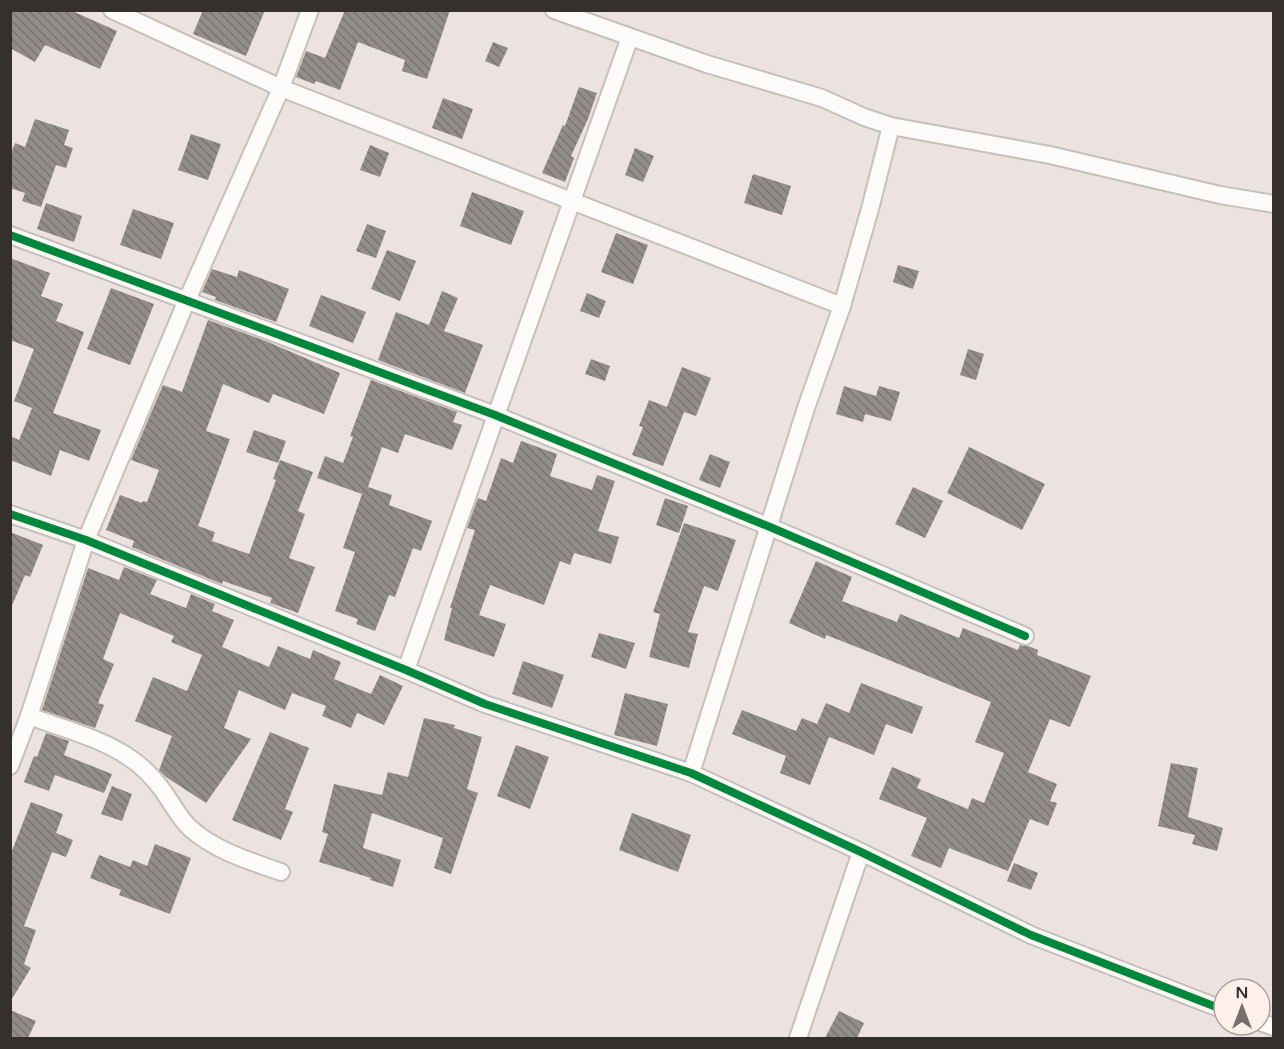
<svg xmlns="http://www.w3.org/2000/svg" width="1284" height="1049" font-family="'Varela Round',sans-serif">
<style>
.building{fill:url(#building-back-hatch)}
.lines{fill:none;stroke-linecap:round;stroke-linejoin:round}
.minor-casing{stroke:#c6bfbc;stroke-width:20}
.minor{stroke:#fcfbfa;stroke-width:16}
.cycleway-casing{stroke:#fdefea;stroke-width:11}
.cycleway{stroke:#00873e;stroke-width:8}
</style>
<defs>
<pattern id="building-back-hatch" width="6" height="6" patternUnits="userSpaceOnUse" patternTransform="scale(1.5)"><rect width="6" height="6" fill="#938d8a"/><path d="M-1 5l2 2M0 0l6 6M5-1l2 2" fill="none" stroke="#797471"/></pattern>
</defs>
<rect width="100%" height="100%" fill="#ece3e0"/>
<g class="building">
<polygon points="10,10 70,10 117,31 100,69 45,45 35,62 10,48"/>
<polygon points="203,10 265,10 246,56 193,34"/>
<polygon points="345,10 450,10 427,79 402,71 405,60 358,42 340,90 316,81 314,84 296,77 306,51 325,58"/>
<polygon points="493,42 508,48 499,67 485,61"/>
<polygon points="579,87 597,93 588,119 571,156 574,158 565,182 542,173 563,125 565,126"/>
<polygon points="443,98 473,109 462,139 432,128"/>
<polygon points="35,119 69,130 64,145 73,148 66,168 56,165 41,207 22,201 25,193 10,188 10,156 15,143 25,147"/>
<polygon points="191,134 221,144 208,180 178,170"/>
<polygon points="370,145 389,153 380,177 360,170"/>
<polygon points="635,148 654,156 643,182 625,175"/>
<polygon points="753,174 791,186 782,215 744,203"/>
<polygon points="472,192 524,211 511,245 460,226"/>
<polygon points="46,203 82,216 74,242 37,229"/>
<polygon points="133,209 174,223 161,259 120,245"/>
<polygon points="367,224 386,231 376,258 356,251"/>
<polygon points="616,233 648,245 633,284 601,272"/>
<polygon points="387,250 416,261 400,301 371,289"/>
<polygon points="10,258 50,273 41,296 63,304 56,321 84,332 53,413 101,430 89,461 60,450 51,476 10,460 10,436 19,440 32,408 14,401 34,349 10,340"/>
<polygon points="898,265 919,271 913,289 893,282"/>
<polygon points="212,269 237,277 239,270 289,289 276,322 215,300 216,297 202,292"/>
<polygon points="111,288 154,304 130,365 87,349"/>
<polygon points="442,291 458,298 444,331 483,345 465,393 378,360 396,312 429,325"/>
<polygon points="587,293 606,301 599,318 580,311"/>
<polygon points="321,295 366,312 353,343 309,326"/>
<polygon points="208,320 268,342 340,373 324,414 273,394 269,403 223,384 206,431 230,439 198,526 215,532 212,541 249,554 276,480 273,479 280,460 313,472 298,511 305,514 289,558 315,567 298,613 270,603 272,598 223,581 222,584 132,547 134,541 106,530 120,495 142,503 143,501 147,502 159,470 131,460 163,385 182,392"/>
<polygon points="968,349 984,354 976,380 960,375"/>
<polygon points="591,359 610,366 605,381 585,374"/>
<polygon points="682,367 711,378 696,416 684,412 663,466 632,455 643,427 639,426 649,400 667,407"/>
<polygon points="371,380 457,412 453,422 462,425 452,450 405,434 398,453 382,447 368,487 392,495 389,505 432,521 421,551 413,548 395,597 389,595 375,631 356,624 358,619 335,611 355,552 343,548 362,494 317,478 325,456 343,463 353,437 350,436"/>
<polygon points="844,386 876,396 879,386 900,392 891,421 865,414 863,422 836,414"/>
<polygon points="254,430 286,441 278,463 246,452"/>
<polygon points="521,441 557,454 550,476 592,490 597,475 615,481 598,531 619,537 611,564 574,553 570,565 560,561 544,605 490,585 479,615 506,624 494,657 444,640 452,608 450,608 475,530 467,528 478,498 486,501 501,458 513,463"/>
<polygon points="969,447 1045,484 1022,530 947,493"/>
<polygon points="710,454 730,462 720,488 699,480"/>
<polygon points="913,487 943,501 925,538 895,524"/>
<polygon points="665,498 688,506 679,533 656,525"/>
<polygon points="684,523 736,540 718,591 704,586 688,632 698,634 689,668 649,657 660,614 653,612"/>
<polygon points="10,532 43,545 30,577 25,575 11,608"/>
<polygon points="816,561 852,577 842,601 897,622 900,614 959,638 963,628 1018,650 1020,645 1028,646 1038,650 1037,655 1091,676 1070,727 1050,719 1028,772 1057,784 1050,801 1057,803 1048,826 1030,819 1008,871 949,848 941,868 911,856 927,818 879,799 892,767 921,779 917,788 968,809 972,798 984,803 1004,753 975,742 991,702 867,651 826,635 825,639 789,623"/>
<polygon points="124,567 157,580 150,594 186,608 191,594 215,604 212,611 234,620 222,647 269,667 278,646 310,659 313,650 341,662 334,679 371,694 380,675 403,686 384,725 357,713 351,728 322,716 326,706 292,693 285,710 239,690 224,728 251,739 206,803 166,777 159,770 172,736 135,721 153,677 187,691 202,655 171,642 174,636 120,613 103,659 114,664 98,703 104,705 95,728 42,710 88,568 119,580"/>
<polygon points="599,633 635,643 626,669 591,657"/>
<polygon points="523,661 564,675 552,708 512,694"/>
<polygon points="861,683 923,707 912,734 886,724 874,755 829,737 810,785 780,773 786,756 732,734 742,710 796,731 802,718 817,724 826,703 849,713"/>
<polygon points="625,693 668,704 657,746 614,735"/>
<polygon points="424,718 455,725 454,728 482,737 467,789 478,793 451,874 434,868 443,838 372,813 363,848 401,860 393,887 370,880 371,878 319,862 328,834 322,832 334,784 382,795 388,772 408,777"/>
<polygon points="270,732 309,748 285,809 293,812 281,840 232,820"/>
<polygon points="46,733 69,741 64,755 112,774 104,793 55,775 49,791 24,782 34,756 37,757"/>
<polygon points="516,745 549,757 530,809 497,796"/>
<polygon points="1171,763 1198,768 1188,817 1223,828 1217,851 1192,844 1195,835 1158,826"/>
<polygon points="112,786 132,794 122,821 101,814"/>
<polygon points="31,802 63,814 56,833 73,840 66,857 52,852 24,926 36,930 24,964 31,968 10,1002 10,856"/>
<polygon points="632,813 691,835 678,872 619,850"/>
<polygon points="155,844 191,858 170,914 119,895 121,890 90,878 99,855 130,867 133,860 147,866"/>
<polygon points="1014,863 1038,873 1031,890 1007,881"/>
<polygon points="10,1010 36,1021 28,1038 10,1038"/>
<polygon points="839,1011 864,1023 857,1038 825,1038"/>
</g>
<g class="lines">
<g class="minor-casing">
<g id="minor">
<polyline points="112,10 281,88 842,306"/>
<polyline points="554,10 707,64 822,98 864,117 891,126 870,209 842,306 806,408 691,773"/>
<polyline points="891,126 1050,155 1220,195 1274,204"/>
<polyline points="10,235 495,415 770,527 1025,636"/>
<polyline points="10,514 86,540 406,670 485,704 691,773 861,852 1031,935 1224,1010"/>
<polyline points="406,670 630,37"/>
<path d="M29,716C61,728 98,737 127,756C141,765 154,778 163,791C172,803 179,818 190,828C215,851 250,861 281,872"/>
<polyline points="10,766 29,716 86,540 187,300 281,88 310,10"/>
<polyline points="1260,1022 1274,1027"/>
<polyline points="798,1038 861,852"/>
</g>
</g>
<use href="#minor" class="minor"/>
<g class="cycleway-casing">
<g id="cycleway">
<polyline points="10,235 495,415 770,527 1025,636"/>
<polyline points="10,514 86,540 406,670 485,704 691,773 861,852 1031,935 1224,1010"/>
</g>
</g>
<use href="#cycleway" class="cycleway"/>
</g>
<rect width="1284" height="1049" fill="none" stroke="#36302d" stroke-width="24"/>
<g transform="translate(1242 1007)"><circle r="28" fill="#fdefea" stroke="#ada39e" stroke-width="1.5"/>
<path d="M0-4.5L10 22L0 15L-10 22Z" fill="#766f6c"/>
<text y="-9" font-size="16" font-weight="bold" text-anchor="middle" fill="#36302d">N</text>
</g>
</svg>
